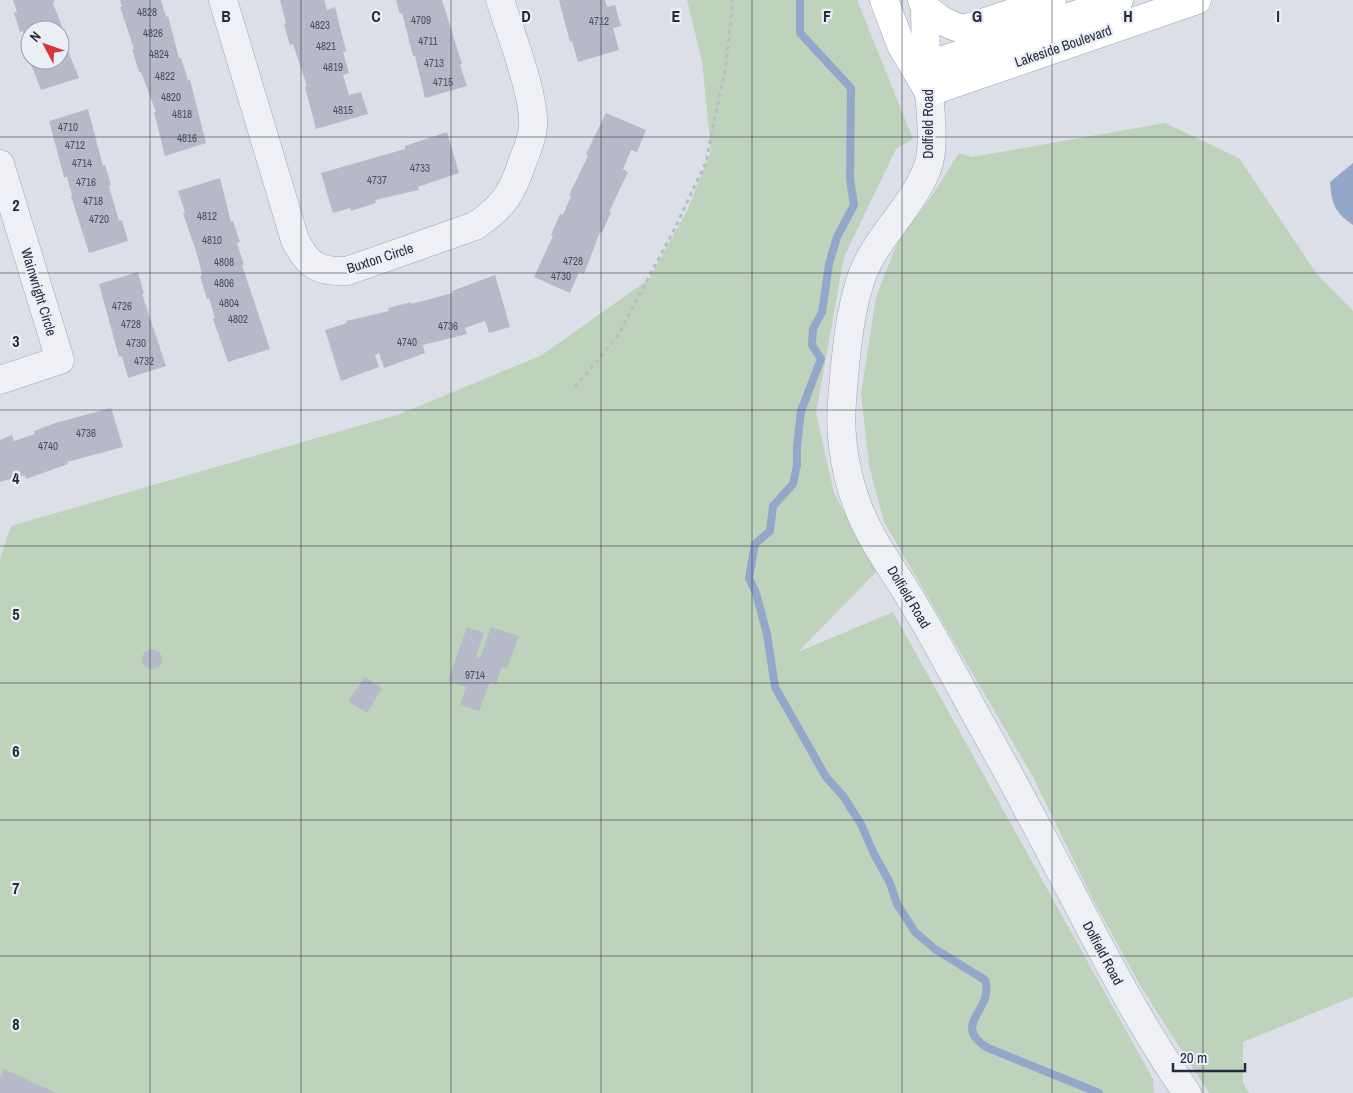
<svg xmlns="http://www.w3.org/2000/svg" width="1353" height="1093" font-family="'Archivo Narrow',sans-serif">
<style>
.green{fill:#bfd2bc}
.water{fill:#93a7cb}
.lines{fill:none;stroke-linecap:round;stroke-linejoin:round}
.stream{stroke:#93a7cb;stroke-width:8}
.building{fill:#b6bac8;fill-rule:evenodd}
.minor-casing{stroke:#a1a5b2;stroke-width:29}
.major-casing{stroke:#9aa1b4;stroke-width:29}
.path{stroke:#babdc6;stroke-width:3;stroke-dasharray:4 4;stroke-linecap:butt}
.minor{stroke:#eff0f6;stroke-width:28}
.major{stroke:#fff;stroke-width:28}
.grid{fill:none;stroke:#242b3f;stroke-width:1;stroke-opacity:0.55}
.labels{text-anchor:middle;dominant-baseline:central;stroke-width:4.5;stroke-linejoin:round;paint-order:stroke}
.number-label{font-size:11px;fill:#484f61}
.street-label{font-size:14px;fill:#242b3f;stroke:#ebeef5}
.grid-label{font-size:16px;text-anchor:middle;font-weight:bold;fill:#242b3f;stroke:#ebeef5;stroke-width:4.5;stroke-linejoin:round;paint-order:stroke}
</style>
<rect width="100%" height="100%" fill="#dcdfe8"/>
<g class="green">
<polygon points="687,0 857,0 913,139 896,149 844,257 816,413 834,493 876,572 798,652 893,612 1153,1079 1154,1093 0,1093 0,558 11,526 400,414 542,355 649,279 688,209 711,150 702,61"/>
<polygon points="1165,123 1239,158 1316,273 1353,311 1353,997 1243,1042 1243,1083 1249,1093 1209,1093 1141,987 1090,894 1033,777 884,522 869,466 861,394 876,297 897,243 933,194 959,153 972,157"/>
</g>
<path class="water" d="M1353,163V225C1334,212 1332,204 1330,182Z"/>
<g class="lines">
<path class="stream" d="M800,0V33L851,88L850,179L854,205L837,237L829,264L822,312L813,329L812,345L821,359L801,411L797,446V465L793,484L773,506L770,531L755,544L749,578L756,593L767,634L775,687L826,777L843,796L861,824L874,854L890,883L897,904L915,932L935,949L985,980C995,1011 949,1024 988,1048L1099,1093"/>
</g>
<g class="building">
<path d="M13,0H55L53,3L67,40L64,41L79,78L41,90L26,51L29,50L23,31L20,32L14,13L17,12ZM30,30H60V60H30Z"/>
<polygon points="120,0 161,0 166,17 168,16 179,58 181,58 188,80 190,80 206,143 165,156 154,112 156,112 141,72 139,72 132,49 134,49 120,7 122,7"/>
<polygon points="280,0 324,0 327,10 335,7 346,51 343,52 349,73 343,75 349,95 361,92 368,114 316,129 305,87 307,86 293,44 290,45 284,24 286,23"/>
<polygon points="396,0 442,0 462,64 460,65 467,86 425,98 415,56 413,56 402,13 400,14"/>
<polygon points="559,0 605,0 607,7 615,5 621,26 613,28 619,50 578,62 572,41 570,42"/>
<polygon points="88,109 103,166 105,165 111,185 109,186 119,221 122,220 128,241 89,253 71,196 72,195 67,177 64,177 49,121"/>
<polygon points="606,113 646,130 637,152 631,150 623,169 628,172 609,212 611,212 602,233 600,232 584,274 579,272 570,293 534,277 553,236 551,235 560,214 563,215 571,196 569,195 588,156 586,154"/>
<polygon points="447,132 459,173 418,187 419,190 375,200 376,203 351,211 350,208 333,213 321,173 405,149 405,146"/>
<polygon points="220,178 231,222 233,221 240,242 237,243 244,265 242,265 270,349 228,362 213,319 215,318 209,298 207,299 200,276 202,275 197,254 183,213 185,212 178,191"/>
<polygon points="138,272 144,294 142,294 166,366 128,378 122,356 119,357 99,284"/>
<polygon points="495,275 510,327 489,333 485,321 465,328 467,334 423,345 425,353 384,368 379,353 375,355 379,367 341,381 325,330 347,323 346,321 389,311 388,308 411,302 411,304 453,293 452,291"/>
<polygon points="111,408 123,447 67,462 68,464 26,479 25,475 0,482 0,440 12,435 14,441 35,434 34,431 55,423"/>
<polygon points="467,627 484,633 476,656 480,658 491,627 519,636 507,668 502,667 496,684 490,681 479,711 460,705 466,687 448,681"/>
<circle cx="152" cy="659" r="10"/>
<polygon points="365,677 382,688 367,713 348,701"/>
<polygon points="4,1069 56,1093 0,1093 0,1078"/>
</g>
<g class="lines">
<g class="minor-casing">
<g id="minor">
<path d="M223,0L295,240C308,266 318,272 347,271L475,226C502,208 512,194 522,163C526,152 533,138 533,126C535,95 510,32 500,0"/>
<path d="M926,69C929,94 936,143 928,166C914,205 879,234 863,273C849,310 845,362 842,402C839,439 845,472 858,507C870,539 892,568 909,596C933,635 954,675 976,715C1008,772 1038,828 1068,886C1105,957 1141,1027 1187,1093"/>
<polyline points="0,164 60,360 0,380"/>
</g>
</g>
<g class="major-casing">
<g id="major">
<polyline points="884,0 901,45 929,92 1197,0"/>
<polyline points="922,0 925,7 926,66 1119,0"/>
<path d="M925,7C937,18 948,26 964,29L1052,0"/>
</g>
</g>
<polyline class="path" points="575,387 617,337 675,228 706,162 726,64 733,0"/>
<use href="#minor" class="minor"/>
<use href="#major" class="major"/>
</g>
<path class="grid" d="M150,0V1093M301,0V1093M451,0V1093M601,0V1093M752,0V1093M902,0V1093M1052,0V1093M1203,0V1093M0,137H1353M0,273H1353M0,410H1353M0,546H1353M0,683H1353M0,820H1353M0,956H1353"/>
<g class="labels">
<g class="number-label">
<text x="147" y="12">4828</text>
<text x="421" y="20">4709</text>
<text x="599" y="21">4712</text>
<text x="320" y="25">4823</text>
<text x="153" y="33">4826</text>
<text x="428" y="41">4711</text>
<text x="326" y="46">4821</text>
<text x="159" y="54">4824</text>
<text x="434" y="63">4713</text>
<text x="333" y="67">4819</text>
<text x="165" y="76">4822</text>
<text x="443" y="82">4715</text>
<text x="171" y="97">4820</text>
<text x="343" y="110">4815</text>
<text x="182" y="114">4818</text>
<text x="68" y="127">4710</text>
<text x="187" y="138">4816</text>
<text x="75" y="145">4712</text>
<text x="82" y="163">4714</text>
<text x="420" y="168">4733</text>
<text x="377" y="180">4737</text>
<text x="86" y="182">4716</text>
<text x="93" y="201">4718</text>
<text x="207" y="216">4812</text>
<text x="99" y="219">4720</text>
<text x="212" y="240">4810</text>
<text x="573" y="261">4728</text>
<text x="224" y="262">4808</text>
<text x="561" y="276">4730</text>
<text x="224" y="283">4806</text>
<text x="229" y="303">4804</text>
<text x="122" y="306">4726</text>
<text x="238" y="319">4802</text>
<text x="131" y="324">4728</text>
<text x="448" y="326">4736</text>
<text x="407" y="342">4740</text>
<text x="136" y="343">4730</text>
<text x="144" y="361">4732</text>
<text x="86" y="433">4736</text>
<text x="48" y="446">4740</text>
<text x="475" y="675">9714</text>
</g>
<g class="street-label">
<text transform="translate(1063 46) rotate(-19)">Lakeside Boulevard</text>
<text transform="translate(928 124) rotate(-90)">Dolfield Road</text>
<text transform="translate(380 258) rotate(-18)">Buxton Circle</text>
<text transform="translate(39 292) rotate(73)">Wainwright Circle</text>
<text transform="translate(909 597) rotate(59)">Dolfield Road</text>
<text transform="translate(1103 953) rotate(62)">Dolfield Road</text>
</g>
</g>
<g class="grid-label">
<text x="226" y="22">B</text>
<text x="376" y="22">C</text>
<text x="526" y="22">D</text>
<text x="676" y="22">E</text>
<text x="827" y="22">F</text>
<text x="977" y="22">G</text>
<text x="1128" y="22">H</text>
<text x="1278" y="22">I</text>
<text x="16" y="211">2</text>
<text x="16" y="347">3</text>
<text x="16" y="484">4</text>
<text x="16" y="620">5</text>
<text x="16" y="757">6</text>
<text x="16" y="894">7</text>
<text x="16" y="1030">8</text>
</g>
<g transform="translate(45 45) rotate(311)"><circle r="24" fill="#ebeef5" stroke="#9ba0ac"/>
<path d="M0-4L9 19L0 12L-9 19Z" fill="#d93439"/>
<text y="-8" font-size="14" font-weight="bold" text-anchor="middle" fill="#242b3f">N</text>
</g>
<path d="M1173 1063v8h72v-8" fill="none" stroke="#242b3f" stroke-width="2.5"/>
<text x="1180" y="1063" font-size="15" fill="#242b3f" stroke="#ebeef5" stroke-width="4" paint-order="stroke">20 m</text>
</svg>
